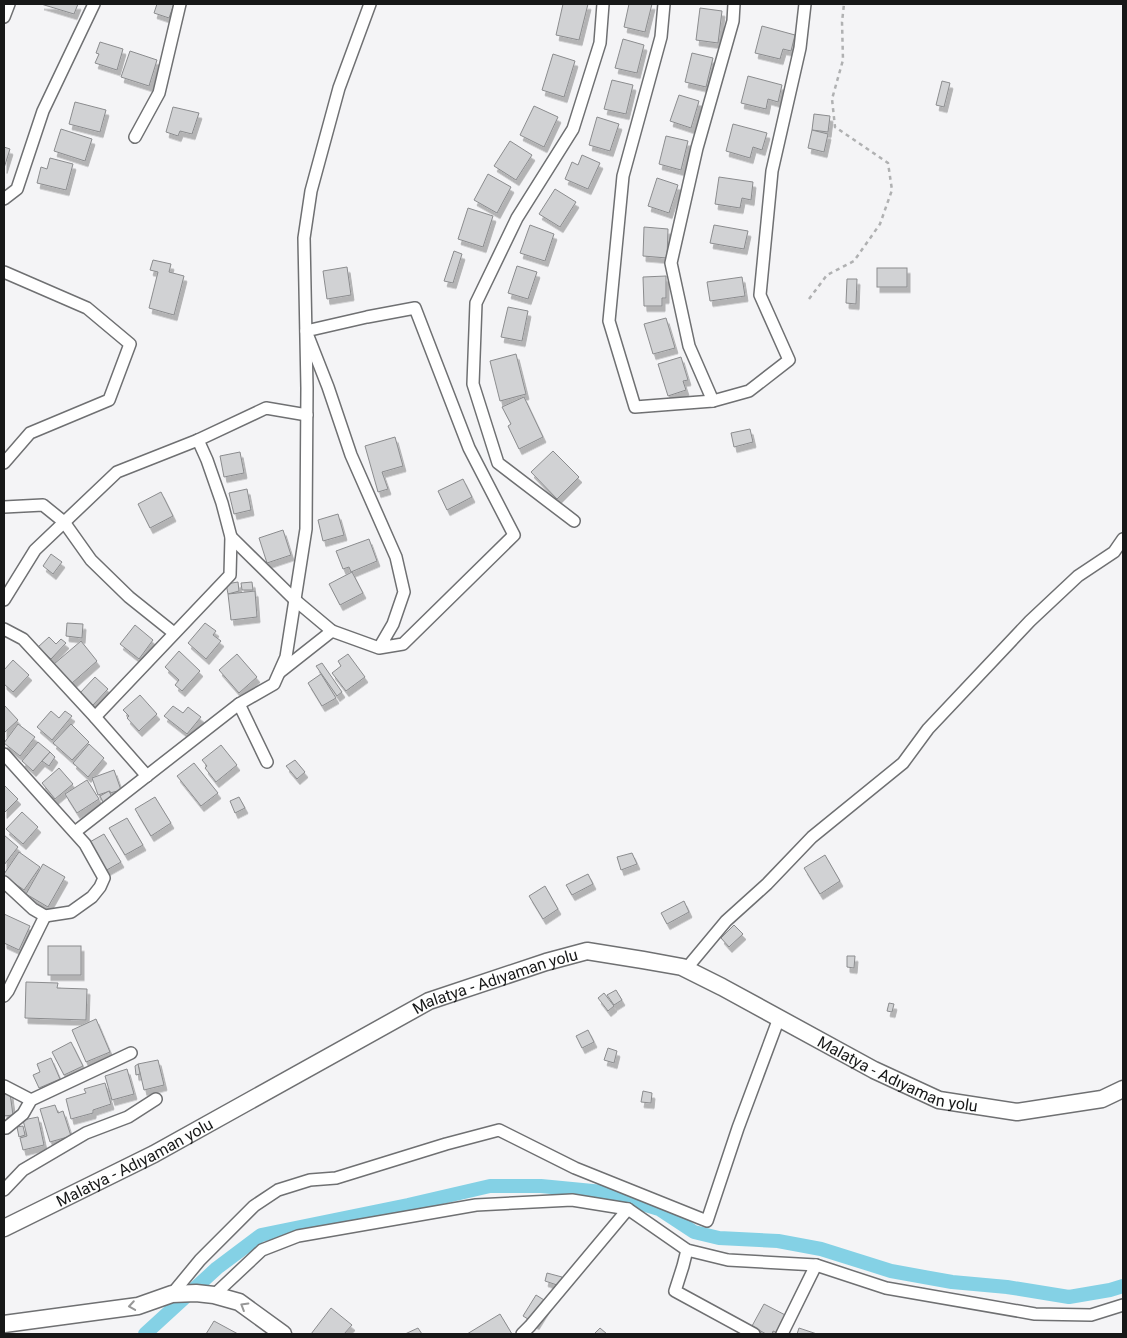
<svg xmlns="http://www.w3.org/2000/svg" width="1127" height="1338" font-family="Roboto,sans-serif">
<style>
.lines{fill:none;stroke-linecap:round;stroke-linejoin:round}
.canal{stroke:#84d1e5;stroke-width:14}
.building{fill:#d1d2d4;stroke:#8b8c8e;filter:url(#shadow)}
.street-casing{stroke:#6f7072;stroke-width:14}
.secondary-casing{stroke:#6f7072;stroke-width:19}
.path{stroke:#b0b1b2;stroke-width:2.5;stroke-dasharray:4 4;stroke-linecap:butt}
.street{stroke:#fff;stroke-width:11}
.secondary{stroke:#fff;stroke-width:16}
.oneway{stroke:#979797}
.labels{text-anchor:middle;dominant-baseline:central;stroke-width:5;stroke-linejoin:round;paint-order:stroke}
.street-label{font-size:16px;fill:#171818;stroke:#fff}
</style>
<defs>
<filter id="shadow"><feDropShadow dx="3" dy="5.5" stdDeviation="0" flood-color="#0004"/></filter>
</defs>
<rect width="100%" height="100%" fill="#f4f4f6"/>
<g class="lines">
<polyline class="canal" points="145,1334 217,1268 261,1235 408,1205 490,1186 541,1186 603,1192 659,1209 694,1232 719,1238 778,1241 821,1249 891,1271 952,1282 1007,1287 1069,1297 1110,1290 1123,1286"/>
</g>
<g class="building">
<polygon points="41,4 78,4 74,14"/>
<polygon points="157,4 174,4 169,18 154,13"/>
<polygon points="563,4 588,4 579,40 556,35"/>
<polygon points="629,4 652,4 645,32 624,27"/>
<polygon points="700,8 722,11 718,43 696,40"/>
<polygon points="762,26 795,35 791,51 783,49 780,59 755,53"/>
<polygon points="623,39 644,45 637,73 615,68"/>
<polygon points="100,42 123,49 117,70 95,63 99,54 96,53"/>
<polygon points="130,51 157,60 149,86 121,77"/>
<polygon points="692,53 713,58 706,87 685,82"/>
<polygon points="553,54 575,61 564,97 542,90"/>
<polygon points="748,76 782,85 778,102 768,99 766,109 741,103"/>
<polygon points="612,80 633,85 626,114 604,109"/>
<polygon points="942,81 950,83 944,107 936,105"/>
<polygon points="679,95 699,101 691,128 670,121"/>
<polygon points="75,102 106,110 100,132 69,124"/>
<polygon points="534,106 558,117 544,147 520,135"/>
<polygon points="173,107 199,113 192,134 180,131 178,136 166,132"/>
<polygon points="814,114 830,116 828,132 812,130"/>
<polygon points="597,117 619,124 610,151 589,145"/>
<polygon points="733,124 767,133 762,150 753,147 750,158 726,151"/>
<polygon points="61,129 92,139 85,161 54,151"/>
<polygon points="812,130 828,134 824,152 808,148"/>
<polygon points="666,136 688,141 681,170 659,164"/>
<polygon points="510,141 532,155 516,180 494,166"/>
<polygon points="4,147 10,149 4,168"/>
<polygon points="582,155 600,163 588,189 565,179 572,162 578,165"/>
<polygon points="50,158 73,164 66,190 37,183 41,167 47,169"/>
<polygon points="488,174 511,187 497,213 474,200"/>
<polygon points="719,177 753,182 751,200 742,198 740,208 715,204"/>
<polygon points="657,178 678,185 669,213 648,206"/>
<polygon points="555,189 576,202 560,227 539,214"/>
<polygon points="468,208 493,216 483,247 458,239"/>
<polygon points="530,225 554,234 545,261 520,253"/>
<polygon points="714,225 748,231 744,249 710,243"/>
<polygon points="644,227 668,229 667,258 643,256"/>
<polygon points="454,251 462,254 453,283 444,281"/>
<polygon points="153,260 171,264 169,272 184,276 174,315 149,308 158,272 150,270"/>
<polygon points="517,266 537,272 528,299 508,293"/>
<polygon points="347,267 351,295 327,299 323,271"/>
<rect x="877" y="268" width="30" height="19"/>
<polygon points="666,276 666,298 662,298 662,306 644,306 643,277"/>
<polygon points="742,277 745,296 710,301 707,282"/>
<polygon points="847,279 857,279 856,304 846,303"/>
<polygon points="508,307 528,311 522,341 501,337"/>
<polygon points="666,318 675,348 653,354 644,324"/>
<polygon points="516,354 526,394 500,401 490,361"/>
<polygon points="681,357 688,380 683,381 686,390 668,396 658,364"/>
<polygon points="524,397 543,437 519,449 508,426 511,424 502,407"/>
<polygon points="750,429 753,442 734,447 731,433"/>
<polygon points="395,437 403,466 382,472 388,489 378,492 365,446"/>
<polygon points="553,451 579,477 557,499 531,472"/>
<polygon points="240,452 244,473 224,477 220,456"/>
<polygon points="463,479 472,497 447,510 438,491"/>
<polygon points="247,489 251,510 234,514 229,493"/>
<polygon points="161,492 173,516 150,528 138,504"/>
<polygon points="338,514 344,535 323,541 318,520"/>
<polygon points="283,530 291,555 267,563 259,538"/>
<polygon points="369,539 377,561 351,572 349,567 343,569 336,551"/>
<polygon points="51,554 62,562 53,574 43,566"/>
<polygon points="352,572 363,593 340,605 329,584"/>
<polygon points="238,582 239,591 228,594 226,584"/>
<polygon points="252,582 253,590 242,590 241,583"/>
<polygon points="255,591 257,617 231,620 228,594"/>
<polygon points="67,623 83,624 82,638 66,636"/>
<polygon points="205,623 216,631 213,635 221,641 206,659 188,643"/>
<polygon points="135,625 153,640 139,659 120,644"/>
<polygon points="49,637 56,644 61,639 66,643 51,659 38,647"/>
<polygon points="81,641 97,661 71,684 54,664"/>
<polygon points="179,651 200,671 182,691 175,685 179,680 165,667"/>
<polygon points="237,654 257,677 239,693 219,670"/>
<polygon points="348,654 365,677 346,691 332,673 341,666 338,661"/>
<polygon points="13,660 29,675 13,692 4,684 4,670"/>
<polygon points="322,663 342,692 337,696 316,666"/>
<polygon points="321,674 336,698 322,706 308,683"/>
<polygon points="95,677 108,689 93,705 80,693"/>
<polygon points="140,695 157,714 139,731 127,718 129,716 123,710"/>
<polygon points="5,706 18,720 4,733 4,707"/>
<polygon points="173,706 183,713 188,707 201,717 187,734 164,716"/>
<polygon points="51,711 59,718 65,711 72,716 52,740 37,727"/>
<polygon points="18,724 35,737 20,756 4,743"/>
<polygon points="71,724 89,742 72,760 53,743"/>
<polygon points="38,742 50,752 33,771 22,761"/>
<polygon points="89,744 104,758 88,777 73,763"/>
<polygon points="221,745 237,765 216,782 205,768 207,766 202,760"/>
<polygon points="50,752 55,757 49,766 42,761"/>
<polygon points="295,760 305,772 297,779 286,766"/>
<polygon points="194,763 218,793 201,806 177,776"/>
<polygon points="59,768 73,784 55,799 42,783"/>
<polygon points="114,770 121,790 110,793 110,791 98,795 92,778"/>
<polygon points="87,780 99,799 77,813 65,794"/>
<polygon points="4,785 18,799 4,813"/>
<polygon points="109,791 113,799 104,804 100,796"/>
<polygon points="155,797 171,823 151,836 135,809"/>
<polygon points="239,797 245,808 235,813 230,801"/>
<polygon points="22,812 38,827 23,844 6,829"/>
<polygon points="127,818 143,845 125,855 109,828"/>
<polygon points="104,834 121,862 105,871 88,843"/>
<polygon points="4,835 18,847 4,865"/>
<polygon points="19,852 40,867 24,890 4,876 4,874"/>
<polygon points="632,853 637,864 621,870 617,857"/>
<polygon points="825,855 840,881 820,894 804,868"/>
<polygon points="43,864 65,877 48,907 26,894"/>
<polygon points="588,874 593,884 572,895 566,885"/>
<polygon points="545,886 558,909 543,919 529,896"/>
<polygon points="684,901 689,912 667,924 661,913"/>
<polygon points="4,914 30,926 19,950 4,943"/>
<polygon points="734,925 743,934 729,947 721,938"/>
<rect x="48" y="946" width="33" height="29"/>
<polygon points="847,956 855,956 854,968 847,967"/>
<polygon points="26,982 58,983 57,988 87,989 86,1020 25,1018"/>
<polygon points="616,990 622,1000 614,1005 607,995"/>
<polygon points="604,993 614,1006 608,1011 598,998"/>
<polygon points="889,1003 894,1004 892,1012 887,1011"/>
<polygon points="96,1019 110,1052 86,1062 72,1030"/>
<polygon points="588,1030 594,1042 582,1048 576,1036"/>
<polygon points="71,1042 83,1066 64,1075 52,1052"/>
<polygon points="608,1048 617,1051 614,1063 604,1060"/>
<polygon points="51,1058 60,1079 39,1088 33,1075 40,1072 37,1064"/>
<polygon points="158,1060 164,1085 144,1090 138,1064"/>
<polygon points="138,1064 140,1074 136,1075 135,1066"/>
<polygon points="127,1069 134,1094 112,1100 105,1076"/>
<polygon points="105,1083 111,1104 93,1110 93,1113 71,1119 66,1099 86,1093 84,1089"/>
<polygon points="643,1091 652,1093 651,1103 641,1102"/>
<polygon points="10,1093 13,1115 4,1116 4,1094"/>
<polygon points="55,1105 58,1113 63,1111 71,1136 50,1142 40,1109"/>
<polygon points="38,1117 44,1145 23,1150 20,1138 27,1136 23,1120"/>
<polygon points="23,1126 25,1135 19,1137 17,1127"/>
<polygon points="547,1273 562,1277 560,1286 545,1281"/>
<polygon points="536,1295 549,1303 536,1324 523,1316"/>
<polygon points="764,1304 791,1318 780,1334 773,1331 772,1334 766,1334 752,1326"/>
<polygon points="331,1308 352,1325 344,1334 311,1334"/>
<polygon points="500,1314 512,1334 467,1334"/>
<polygon points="214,1321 238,1334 206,1334"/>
<polygon points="418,1328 422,1334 405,1334"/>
<polygon points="600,1328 607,1334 594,1334"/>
<polygon points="799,1328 817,1334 797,1334"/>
</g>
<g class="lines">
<g class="street-casing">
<g id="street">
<polyline points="664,4 661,37 623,176 609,321 635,407 713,401"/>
<polyline points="734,4 733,21 697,148 671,263 689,346 713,401 749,391 789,360 760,295 772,171 800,48 805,4"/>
<polyline points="4,17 9,4"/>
<polyline points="135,137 159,93 180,4"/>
<polyline points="4,199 17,189 43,111 94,4"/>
<polyline points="4,272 87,308 130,344 109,400 30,433 4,463"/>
<polyline points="4,507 43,505 64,522 91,560 129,597 174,633"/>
<polyline points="574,521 498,463 473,384 476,303 517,218 573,129 600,43 603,4"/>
<polyline points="231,537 295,600 332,631 379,648 403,644 514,535 469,448 415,308 367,317 306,331 328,387 351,455 396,557 404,592 393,624 379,648"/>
<polyline points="4,600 35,550 117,472 198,440 266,408 307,415"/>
<polyline points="4,629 23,639 95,717 147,776"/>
<polyline points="280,672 332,631"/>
<polyline points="239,704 274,684 286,657 306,529 307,388 304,238 311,191 339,88 370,4"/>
<polyline points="95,717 230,575 231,537 222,503 207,460 198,440"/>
<polyline points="4,754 85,844 104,878 100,887 92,897 71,912 45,916 33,909 4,882"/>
<polyline points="75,832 239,704 267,762"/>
<polyline points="686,969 726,921 767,884 812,837 903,763 928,729 1030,621 1078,576 1114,552 1123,539"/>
<polyline points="4,996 8,991 45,916"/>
<polyline points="4,1086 31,1100"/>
<polyline points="4,1128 6,1128 23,1114 31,1100 131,1053"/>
<polyline points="4,1190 23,1170 86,1133 128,1117 156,1099"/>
<polyline points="687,1250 683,1266 675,1291 754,1334"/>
<polyline points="172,1294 200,1260 254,1206 278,1190 310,1180 336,1178 446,1144 499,1130 575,1168 707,1221 738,1128 779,1018"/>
<polyline points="214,1295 262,1250 298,1236 476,1205 572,1200 628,1209 687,1250 728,1260 816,1265 886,1288 1035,1314 1091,1315 1123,1305"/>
<polyline points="522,1334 530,1326 628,1209"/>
<polyline points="782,1334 816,1265"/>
</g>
</g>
<g class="secondary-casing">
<g id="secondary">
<path id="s1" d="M4,1228L154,1154L429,1001L546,962L587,951L643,960L682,967L722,987L874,1070L939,1100L1017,1112L1102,1099L1123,1089"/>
<polyline points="4,1324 138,1306 172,1294 196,1293 214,1295 239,1302 283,1334"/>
</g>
</g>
<polyline class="path" points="809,299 827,275 854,261 880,224 892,190 888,163 835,127 832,99 843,60 842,22 844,4"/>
<use href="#street" class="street"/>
<use href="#secondary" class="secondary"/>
</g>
<defs><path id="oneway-chevron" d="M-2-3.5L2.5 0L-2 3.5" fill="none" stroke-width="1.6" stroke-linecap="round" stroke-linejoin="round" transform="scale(1.25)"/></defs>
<g class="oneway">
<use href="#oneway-chevron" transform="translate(132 1306) rotate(171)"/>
<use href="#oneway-chevron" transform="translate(244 1306) rotate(-149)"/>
</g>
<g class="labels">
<g class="street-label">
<text stroke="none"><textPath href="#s1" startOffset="551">Malatya - Adıyaman yolu</textPath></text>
<text stroke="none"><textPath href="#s1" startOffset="986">Malatya - Adıyaman yolu</textPath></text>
<text stroke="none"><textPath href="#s1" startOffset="146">Malatya - Adıyaman yolu</textPath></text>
</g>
</g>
<rect width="1127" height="1338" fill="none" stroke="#171818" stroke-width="10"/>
</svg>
